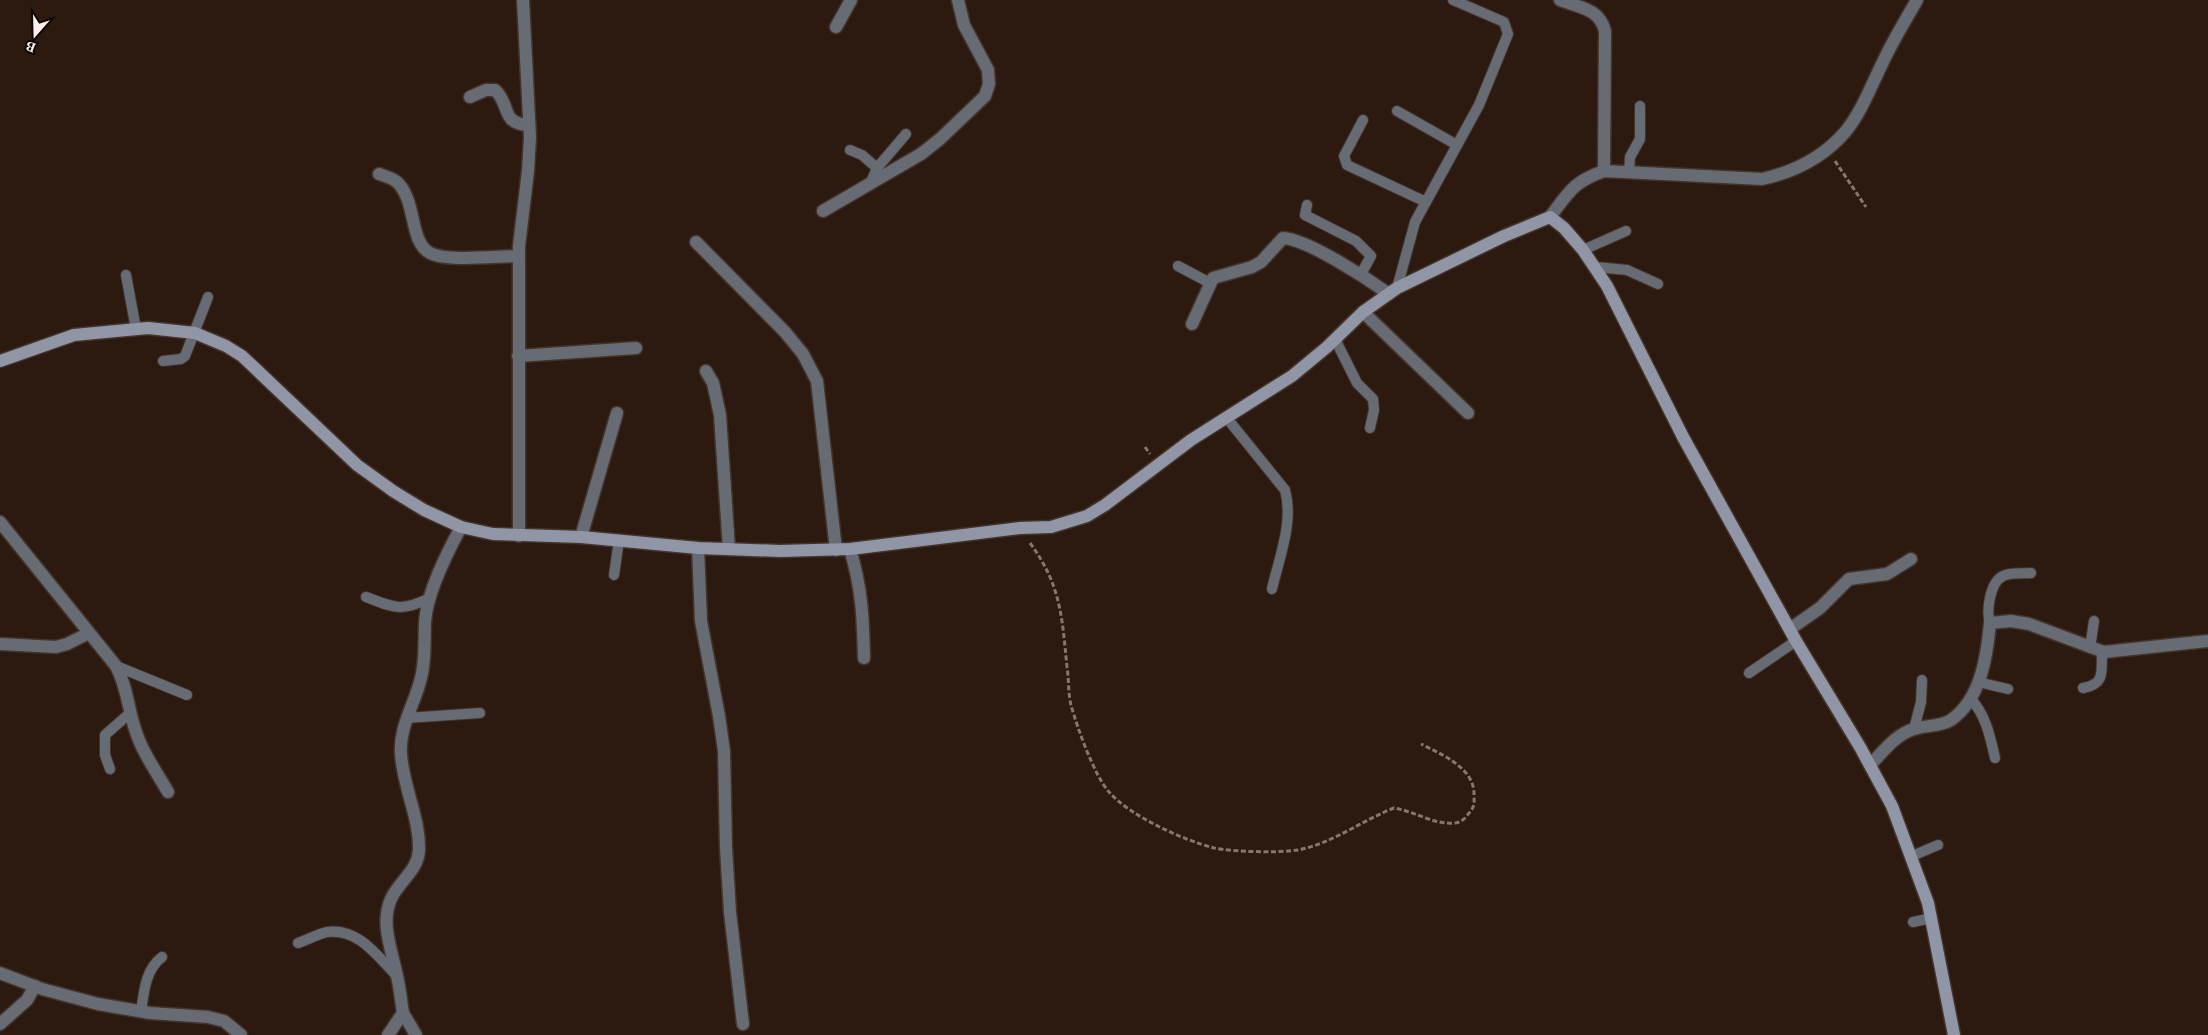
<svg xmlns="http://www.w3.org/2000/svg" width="2208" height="1035" font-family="Spectral,serif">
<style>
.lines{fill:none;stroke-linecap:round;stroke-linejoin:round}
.lane-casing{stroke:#45342b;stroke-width:12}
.street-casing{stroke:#45342b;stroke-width:15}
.secondary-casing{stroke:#45342b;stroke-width:15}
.path{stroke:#86766e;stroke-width:3;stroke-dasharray:5 2.5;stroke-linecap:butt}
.lane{stroke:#676b74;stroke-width:10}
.street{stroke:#676b74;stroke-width:12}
.secondary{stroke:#9096a5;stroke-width:12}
</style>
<rect width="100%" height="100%" fill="#2c1a11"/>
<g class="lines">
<g class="lane-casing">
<g id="lane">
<polyline points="1397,111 1457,145"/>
<polyline points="1363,120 1344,156 1347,165 1426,202"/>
<polyline points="850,150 862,155 877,168"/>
<polyline points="1629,173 1630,157 1640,139 1640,106"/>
<polyline points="871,182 877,168 906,134"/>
<polyline points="1307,205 1305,215 1356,241 1371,256 1361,274"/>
<polyline points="1583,250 1626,231"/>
<polyline points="1178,266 1210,283"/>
<polyline points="1596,267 1627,270 1658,284"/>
<polyline points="126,275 136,329"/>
<polyline points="1397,288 1415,222 1479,105 1508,34 1504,22 1453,0"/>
<polyline points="1335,339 1357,383 1373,399 1374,410 1370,428"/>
<polyline points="163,361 181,359 185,356 208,297"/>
<path d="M1226,417L1285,490C1294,522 1279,558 1272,589"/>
<polyline points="614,575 619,540"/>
<path d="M366,597C395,608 401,612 430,598"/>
<path d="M1990,623C1986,611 1990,582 2003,576C2011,572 2023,574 2031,573"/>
<polyline points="2090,648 2094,621"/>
<polyline points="116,666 187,695"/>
<polyline points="1749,673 1796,641"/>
<polyline points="1978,682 2008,689"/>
<path d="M2083,688C2106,684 2101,671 2102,652"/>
<path d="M1970,698C1986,715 1990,736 1995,758"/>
<polyline points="406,718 480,713"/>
<polyline points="1914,729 1921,702 1922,680"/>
<polyline points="110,769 105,755 105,735 130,713"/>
<polyline points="1912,856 1938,845"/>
<polyline points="1913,922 1932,918"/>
<path d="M298,943C307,940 318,934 327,932C359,928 377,956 397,976"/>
<path d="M141,1012C144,992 145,970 162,957"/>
</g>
</g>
<g class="street-casing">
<g id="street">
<path d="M1560,0C1580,8 1599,8 1605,31L1604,171"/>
<polyline points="836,27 851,0"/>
<path d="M470,97L486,90H495C511,104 500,124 529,125"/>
<path d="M379,174C385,176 392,178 397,182C417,201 409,242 430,253C447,262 498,256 519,256"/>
<polyline points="823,211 921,154 940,139 985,96 989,84 988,70 964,25 958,0"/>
<path d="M1550,217C1569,192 1573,182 1604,171L1762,179C1794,172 1824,157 1846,131C1862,111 1871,86 1882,64C1892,42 1905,21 1917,0"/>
<polyline points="696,242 785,332 803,354 817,381 836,550"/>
<polyline points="1363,312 1468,413"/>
<path d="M1192,324L1213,278L1252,267L1261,262L1283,238C1307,239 1368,279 1389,294"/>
<polyline points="518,356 636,348"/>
<polyline points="706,371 713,383 720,415 729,549"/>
<path d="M0,522L116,666C127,686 128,708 135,729C142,752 156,771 168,792"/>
<polyline points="519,536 519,246 528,171 530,137 523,0"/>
<polyline points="581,537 617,413"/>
<polyline points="698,548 701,621 719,716 724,751 726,848 730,912 743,1024"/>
<path d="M850,549C862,589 863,617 864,658"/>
<polyline points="1790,629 1820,608 1849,579 1887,574 1911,559"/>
<polyline points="0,644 56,647 67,644 89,633"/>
<path d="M1870,765C1883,752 1896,734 1914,729C1926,725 1940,727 1951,720C1981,699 1987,656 1990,623L2011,621L2029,624L2104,652L2208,641"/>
<polyline points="0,973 42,989 98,1004 150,1013 208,1017 224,1021 241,1035"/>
<polyline points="403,1013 416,1035"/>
<polyline points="0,1024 27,1000 35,986"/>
<path d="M388,1035L403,1013C401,1001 400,988 397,976C392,951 380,923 391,899C399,881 418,871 419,850C420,818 403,787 401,754C399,726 415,704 421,678C426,659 424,641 425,622C427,592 447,553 461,527"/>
</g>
</g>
<g class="secondary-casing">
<polyline id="secondary" points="0,361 74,335 148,328 195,333 226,346 242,356 357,465 393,491 424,510 461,527 493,534 581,537 698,548 780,551 850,549 1020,528 1051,527 1087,516 1105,505 1191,440 1292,376 1327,347 1363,312 1397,288 1504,236 1550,217 1564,228 1583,250 1607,286 1683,437 1796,641 1860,747 1892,806 1928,903 1954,1035"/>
</g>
<g class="path">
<polyline points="1835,161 1866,207"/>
<polyline points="1145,447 1150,454"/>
<path d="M1030,543C1061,585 1062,617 1067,667C1069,680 1068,693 1071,705C1077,727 1094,775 1109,792C1130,816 1183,840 1214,848C1232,852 1280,853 1298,850C1331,844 1363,820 1394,808C1414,811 1434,825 1454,823C1462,823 1467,816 1472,809C1475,804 1474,800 1474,795C1475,768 1441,754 1421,744"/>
</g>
<use href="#lane" class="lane"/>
<use href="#street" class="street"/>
<use href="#secondary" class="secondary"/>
</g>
<g transform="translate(35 35) rotate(200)" stroke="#0f0704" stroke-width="4" paint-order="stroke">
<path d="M0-4L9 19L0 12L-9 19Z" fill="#fdf0ea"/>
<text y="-8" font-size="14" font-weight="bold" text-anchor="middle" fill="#fdf0ea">B</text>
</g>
</svg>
